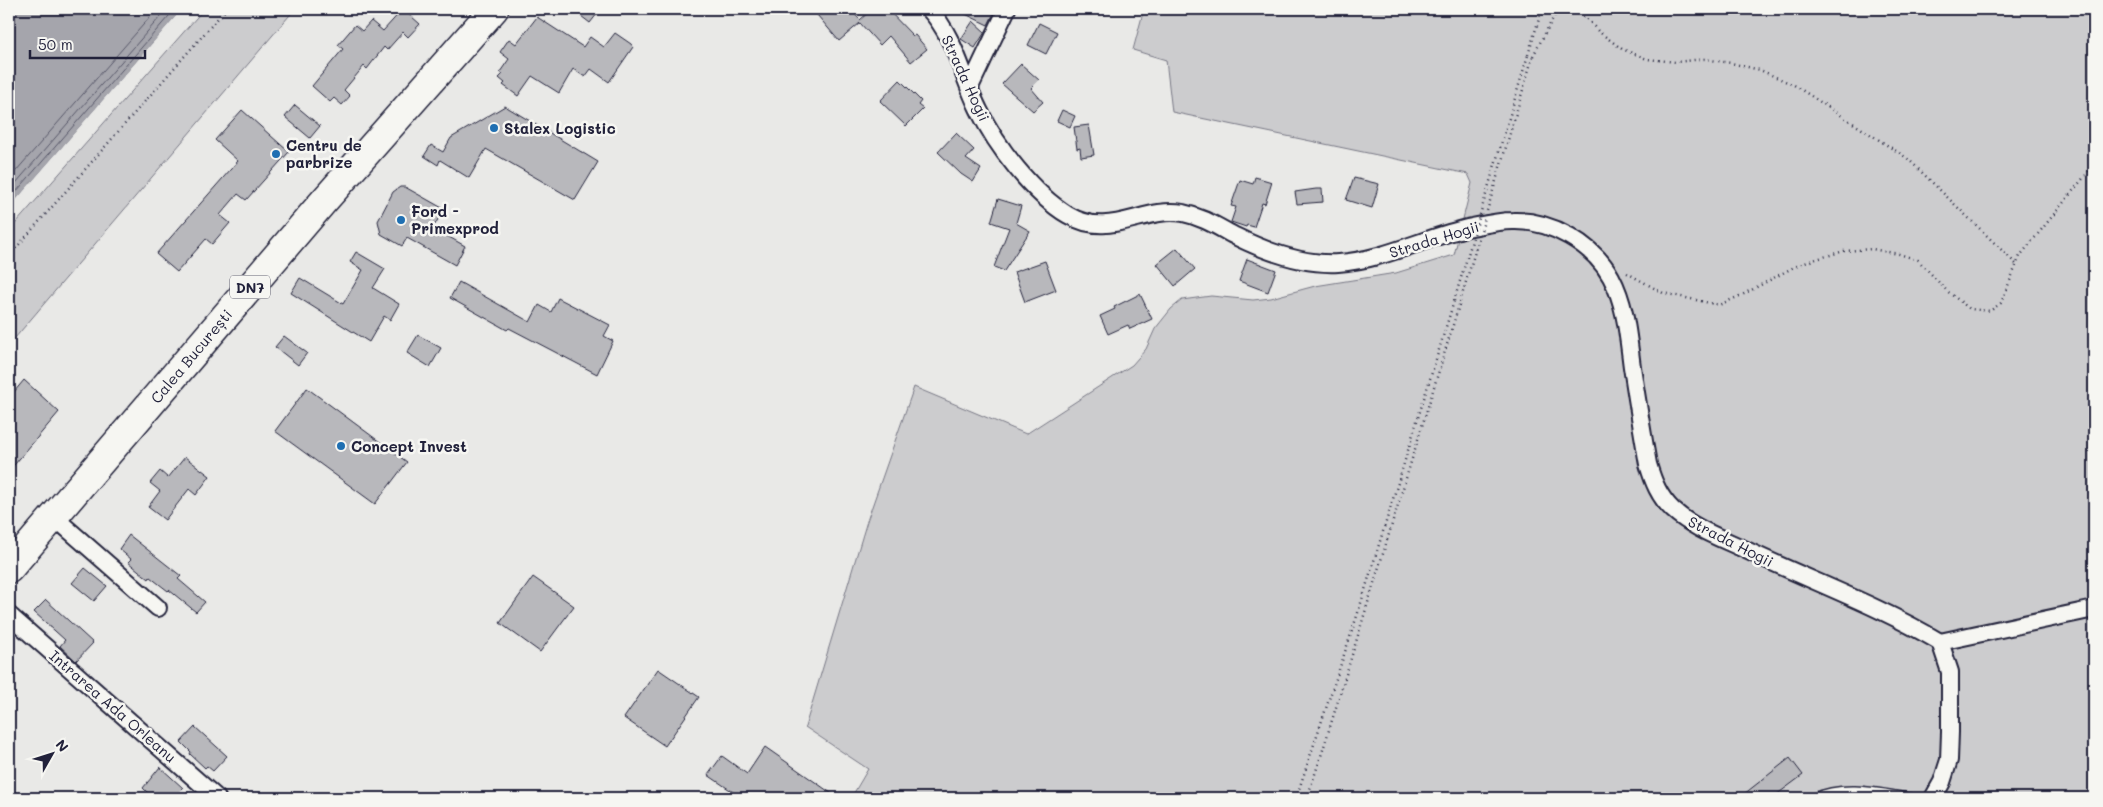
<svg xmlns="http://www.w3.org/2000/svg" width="2103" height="807" font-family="Mali,sans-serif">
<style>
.green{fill:#ccccce;stroke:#777784}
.water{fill:#a5a5ac;stroke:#71717f}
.pier{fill:#e9e9e7}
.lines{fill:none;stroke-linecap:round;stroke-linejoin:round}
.shore{stroke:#565668;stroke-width:1}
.building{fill:#b8b8bc;stroke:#22223b}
.lane-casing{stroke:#22223b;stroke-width:11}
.street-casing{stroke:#22223b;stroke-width:20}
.highway-casing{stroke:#22223b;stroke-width:31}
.path{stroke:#22223b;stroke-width:2.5;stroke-dasharray:1 4;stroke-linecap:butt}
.lane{stroke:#f6f6f2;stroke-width:8}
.street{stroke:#f6f6f2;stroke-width:16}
.highway{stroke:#f6f6f2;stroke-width:28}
.path-bridge{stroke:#22223b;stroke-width:2.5;stroke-dasharray:1 4;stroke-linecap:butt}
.poi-dot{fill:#1f6fb2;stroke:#f6f6f2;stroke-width:2}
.labels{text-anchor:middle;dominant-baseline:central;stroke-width:5;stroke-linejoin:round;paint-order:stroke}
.shield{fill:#f6f6f2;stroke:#626272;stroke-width:1}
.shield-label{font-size:14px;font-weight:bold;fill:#22223b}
.street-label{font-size:15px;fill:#22223b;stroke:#f6f6f2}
.poi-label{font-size:15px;font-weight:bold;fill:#22223b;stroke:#f6f6f2;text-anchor:start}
</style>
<rect width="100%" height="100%" fill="#e9e9e7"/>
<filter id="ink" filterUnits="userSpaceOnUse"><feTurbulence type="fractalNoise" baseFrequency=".02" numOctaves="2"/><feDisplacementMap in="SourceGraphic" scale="10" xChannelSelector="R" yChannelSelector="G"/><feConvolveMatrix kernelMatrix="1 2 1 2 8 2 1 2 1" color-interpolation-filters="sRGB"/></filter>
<g filter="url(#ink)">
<g class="green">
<polygon points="204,9 295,9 9,345 9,231"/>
<polygon points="1144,9 2094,9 2094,798 851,798 868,769 805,727 867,521 914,387 1026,434 1132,365 1146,349 1155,329 1171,309 1182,300 1211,296 1253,300 1271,298 1315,286 1396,273 1454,255 1472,183 1468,174 1172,112 1166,60 1133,50"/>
</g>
<polygon class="water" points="9,9 182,9 9,208"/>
<polygon class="pier" points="182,9 185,9 9,210 9,208"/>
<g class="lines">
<g class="shore">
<polyline points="9,179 157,9"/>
<polyline points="9,191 167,9"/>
<polyline points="9,200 175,9"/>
</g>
</g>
<g class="building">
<polygon points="403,9 420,24 408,37 403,32 387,50 384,47 367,69 364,66 344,90 350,96 342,105 334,98 330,102 312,86 343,49 338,45 355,25 362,31 371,21 383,31"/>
<polygon points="572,9 601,9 590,23"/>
<polygon points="812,9 850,9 860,20 872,9 887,9 913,36 915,35 927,49 911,62 889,36 880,45 860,23 839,41"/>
<polygon points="955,9 996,9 988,25"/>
<polygon points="537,17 583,47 590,37 604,47 615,33 631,44 633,47 609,82 591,69 585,77 573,69 559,93 532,76 518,96 503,85 505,83 499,78 503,74 500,72 509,59 500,52 509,39 516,44"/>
<polygon points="973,21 985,32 975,48 961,39"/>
<polygon points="1039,23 1057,32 1046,54 1028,45"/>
<polygon points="1021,64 1039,80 1031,88 1043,102 1033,111 1002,84"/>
<polygon points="900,80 921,101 918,105 923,109 906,126 880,101"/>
<polygon points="295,105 320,126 310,138 285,117"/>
<polygon points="505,106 598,162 575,200 486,149 469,178 440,160 438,165 424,156 431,145 443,152 451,138"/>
<polygon points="242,110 289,152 246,200 238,194 220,215 230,223 212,244 206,239 177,272 156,254 238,161 215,140"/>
<polygon points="1062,110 1075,116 1070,127 1057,121"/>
<polygon points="1089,125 1094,155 1081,157 1080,148 1077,149 1074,127"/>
<polygon points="956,133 974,150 966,159 981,169 973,182 961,174 938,152"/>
<polygon points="1255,177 1272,182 1265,204 1262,203 1254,227 1247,225 1246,227 1231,222 1236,207 1231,206 1240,180 1253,184"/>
<polygon points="1354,178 1379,184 1372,208 1346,200"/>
<polygon points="400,187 405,187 444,209 433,228 465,246 455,265 407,238 402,246 381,234 378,221 393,192"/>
<polygon points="1316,189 1322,189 1323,202 1297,204 1295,192"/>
<polygon points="998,199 1021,206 1016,223 1030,231 1004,271 994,267 1009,228 991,222"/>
<polygon points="1177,248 1195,269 1175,286 1157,264"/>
<polygon points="356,252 385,269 373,288 399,304 390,320 384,316 369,342 291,293 300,278 343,304 363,270 350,262"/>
<polygon points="1247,259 1276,270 1268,292 1239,281"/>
<polygon points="1045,261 1056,290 1025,302 1014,272"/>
<polygon points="459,282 530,322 539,305 551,312 558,298 610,325 604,336 613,341 597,374 509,328 507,330 450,298"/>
<polygon points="1140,294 1152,319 1130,329 1128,325 1108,334 1100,316 1115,309 1114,307"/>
<polygon points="418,335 441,348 430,367 407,353"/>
<polygon points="284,336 307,353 298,365 275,347"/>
<polygon points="24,380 59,412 9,471 9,398"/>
<polygon points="307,388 407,462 375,504 275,431"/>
<polygon points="185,457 210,476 196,495 189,489 165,520 148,507 160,491 150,483 160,471 168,478"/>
<polygon points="129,535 181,576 178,579 205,602 196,612 169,590 168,591 150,577 149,579 128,562 131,559 119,549"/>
<polygon points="85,568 107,586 94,601 72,583"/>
<polygon points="533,577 574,606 540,652 500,623"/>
<polygon points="46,600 93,643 76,661 60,646 65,640 34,612"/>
<polygon points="658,669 699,697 665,746 624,718"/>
<polygon points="195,727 227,756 213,771 207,766 205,768 190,754 191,752 181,742"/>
<polygon points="765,747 838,798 742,798 708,775 722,756 747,774"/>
<polygon points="1790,758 1803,775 1772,798 1739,798"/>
<polygon points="160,767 183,788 173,798 153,798 143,788"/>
</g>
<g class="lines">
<g class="lane-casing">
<path id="lane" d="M1814,798C1844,784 1879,793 1911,798"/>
</g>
<g class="street-casing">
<g id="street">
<path d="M929,9C955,37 962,76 979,110C996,146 1033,194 1068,215C1110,240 1143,206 1183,213C1203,217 1218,227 1235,236C1267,252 1302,265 1338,263C1385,260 1427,236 1472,227C1486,224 1499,221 1513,221C1551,220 1593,244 1611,277C1626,305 1628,337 1632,367C1637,399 1642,431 1648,464C1653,481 1659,497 1673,510C1694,529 1721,538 1746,550C1811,581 1878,605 1940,642L1950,672V732L1949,760L1942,782L1933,798"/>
<polyline points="970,87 1007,9"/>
<polyline points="54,517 158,608"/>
<polyline points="9,615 217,798"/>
<polyline points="1940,642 2094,609"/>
</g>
</g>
<g class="highway-casing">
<polyline id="highway" points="9,569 323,202 494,9"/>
</g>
<g class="path">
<polyline points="1570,9 1576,11 1589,21 1598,31 1622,49 1647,59 1676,62 1704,59 1731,63 1760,70 1794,85 1907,158 2016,264"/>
<polyline points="1528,55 1542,9"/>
<polyline points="1533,56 1558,9"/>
<polyline points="9,256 226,9"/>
<polyline points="1627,273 1663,293 1719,305 1742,295 1794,267 1813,260 1844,251 1872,249 1899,254 1918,260 1947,291 1970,309 1990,311 2001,303 2020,256 2094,165"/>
<polyline points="1296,798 1357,616 1454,301"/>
<polyline points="1307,798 1322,753 1460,302"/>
</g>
<use href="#lane" class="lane"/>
<use href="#street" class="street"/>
<use href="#highway" class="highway"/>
<g class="path-bridge">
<polyline points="1454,301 1528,55"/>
<polyline points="1460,302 1533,56"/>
</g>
</g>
</g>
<g class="poi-dot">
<circle cx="494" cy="128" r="5"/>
<circle cx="276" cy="154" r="5"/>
<circle cx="401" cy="220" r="5"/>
<circle cx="341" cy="446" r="5"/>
</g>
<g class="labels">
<rect class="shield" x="230" y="275.5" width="40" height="23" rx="4"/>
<g class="shield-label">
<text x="250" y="287">DN7</text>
</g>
<g class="street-label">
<text transform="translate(966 78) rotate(65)">Strada Hogii</text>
<text transform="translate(1434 239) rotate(-17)">Strada Hogii</text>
<text transform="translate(191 356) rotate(-50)">Calea București</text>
<text transform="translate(1731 541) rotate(27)">Strada Hogii</text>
<text transform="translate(113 706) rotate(41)">Intrarea Ada Orleanu</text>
</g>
<g class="poi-label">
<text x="504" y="128">Stalex Logistic</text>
<text x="286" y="145">Centru de<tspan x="286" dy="17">parbrize</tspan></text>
<text x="411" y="211">Ford -<tspan x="411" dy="17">Primexprod</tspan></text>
<text x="351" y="446">Concept Invest</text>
</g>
</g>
<rect width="2103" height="807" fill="none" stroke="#f6f6f2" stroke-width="30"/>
<rect x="15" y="15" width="2073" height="777" fill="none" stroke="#22223b" stroke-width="2" filter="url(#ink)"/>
<g transform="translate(52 754) rotate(51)" stroke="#f6f6f2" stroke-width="4" paint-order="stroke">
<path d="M0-4L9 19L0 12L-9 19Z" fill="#22223b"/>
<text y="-8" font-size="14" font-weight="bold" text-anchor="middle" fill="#22223b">N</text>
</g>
<path d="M30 50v8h115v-8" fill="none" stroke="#22223b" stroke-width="2.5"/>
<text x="38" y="50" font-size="15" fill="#22223b" stroke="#f6f6f2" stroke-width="4" paint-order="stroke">50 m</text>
</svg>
